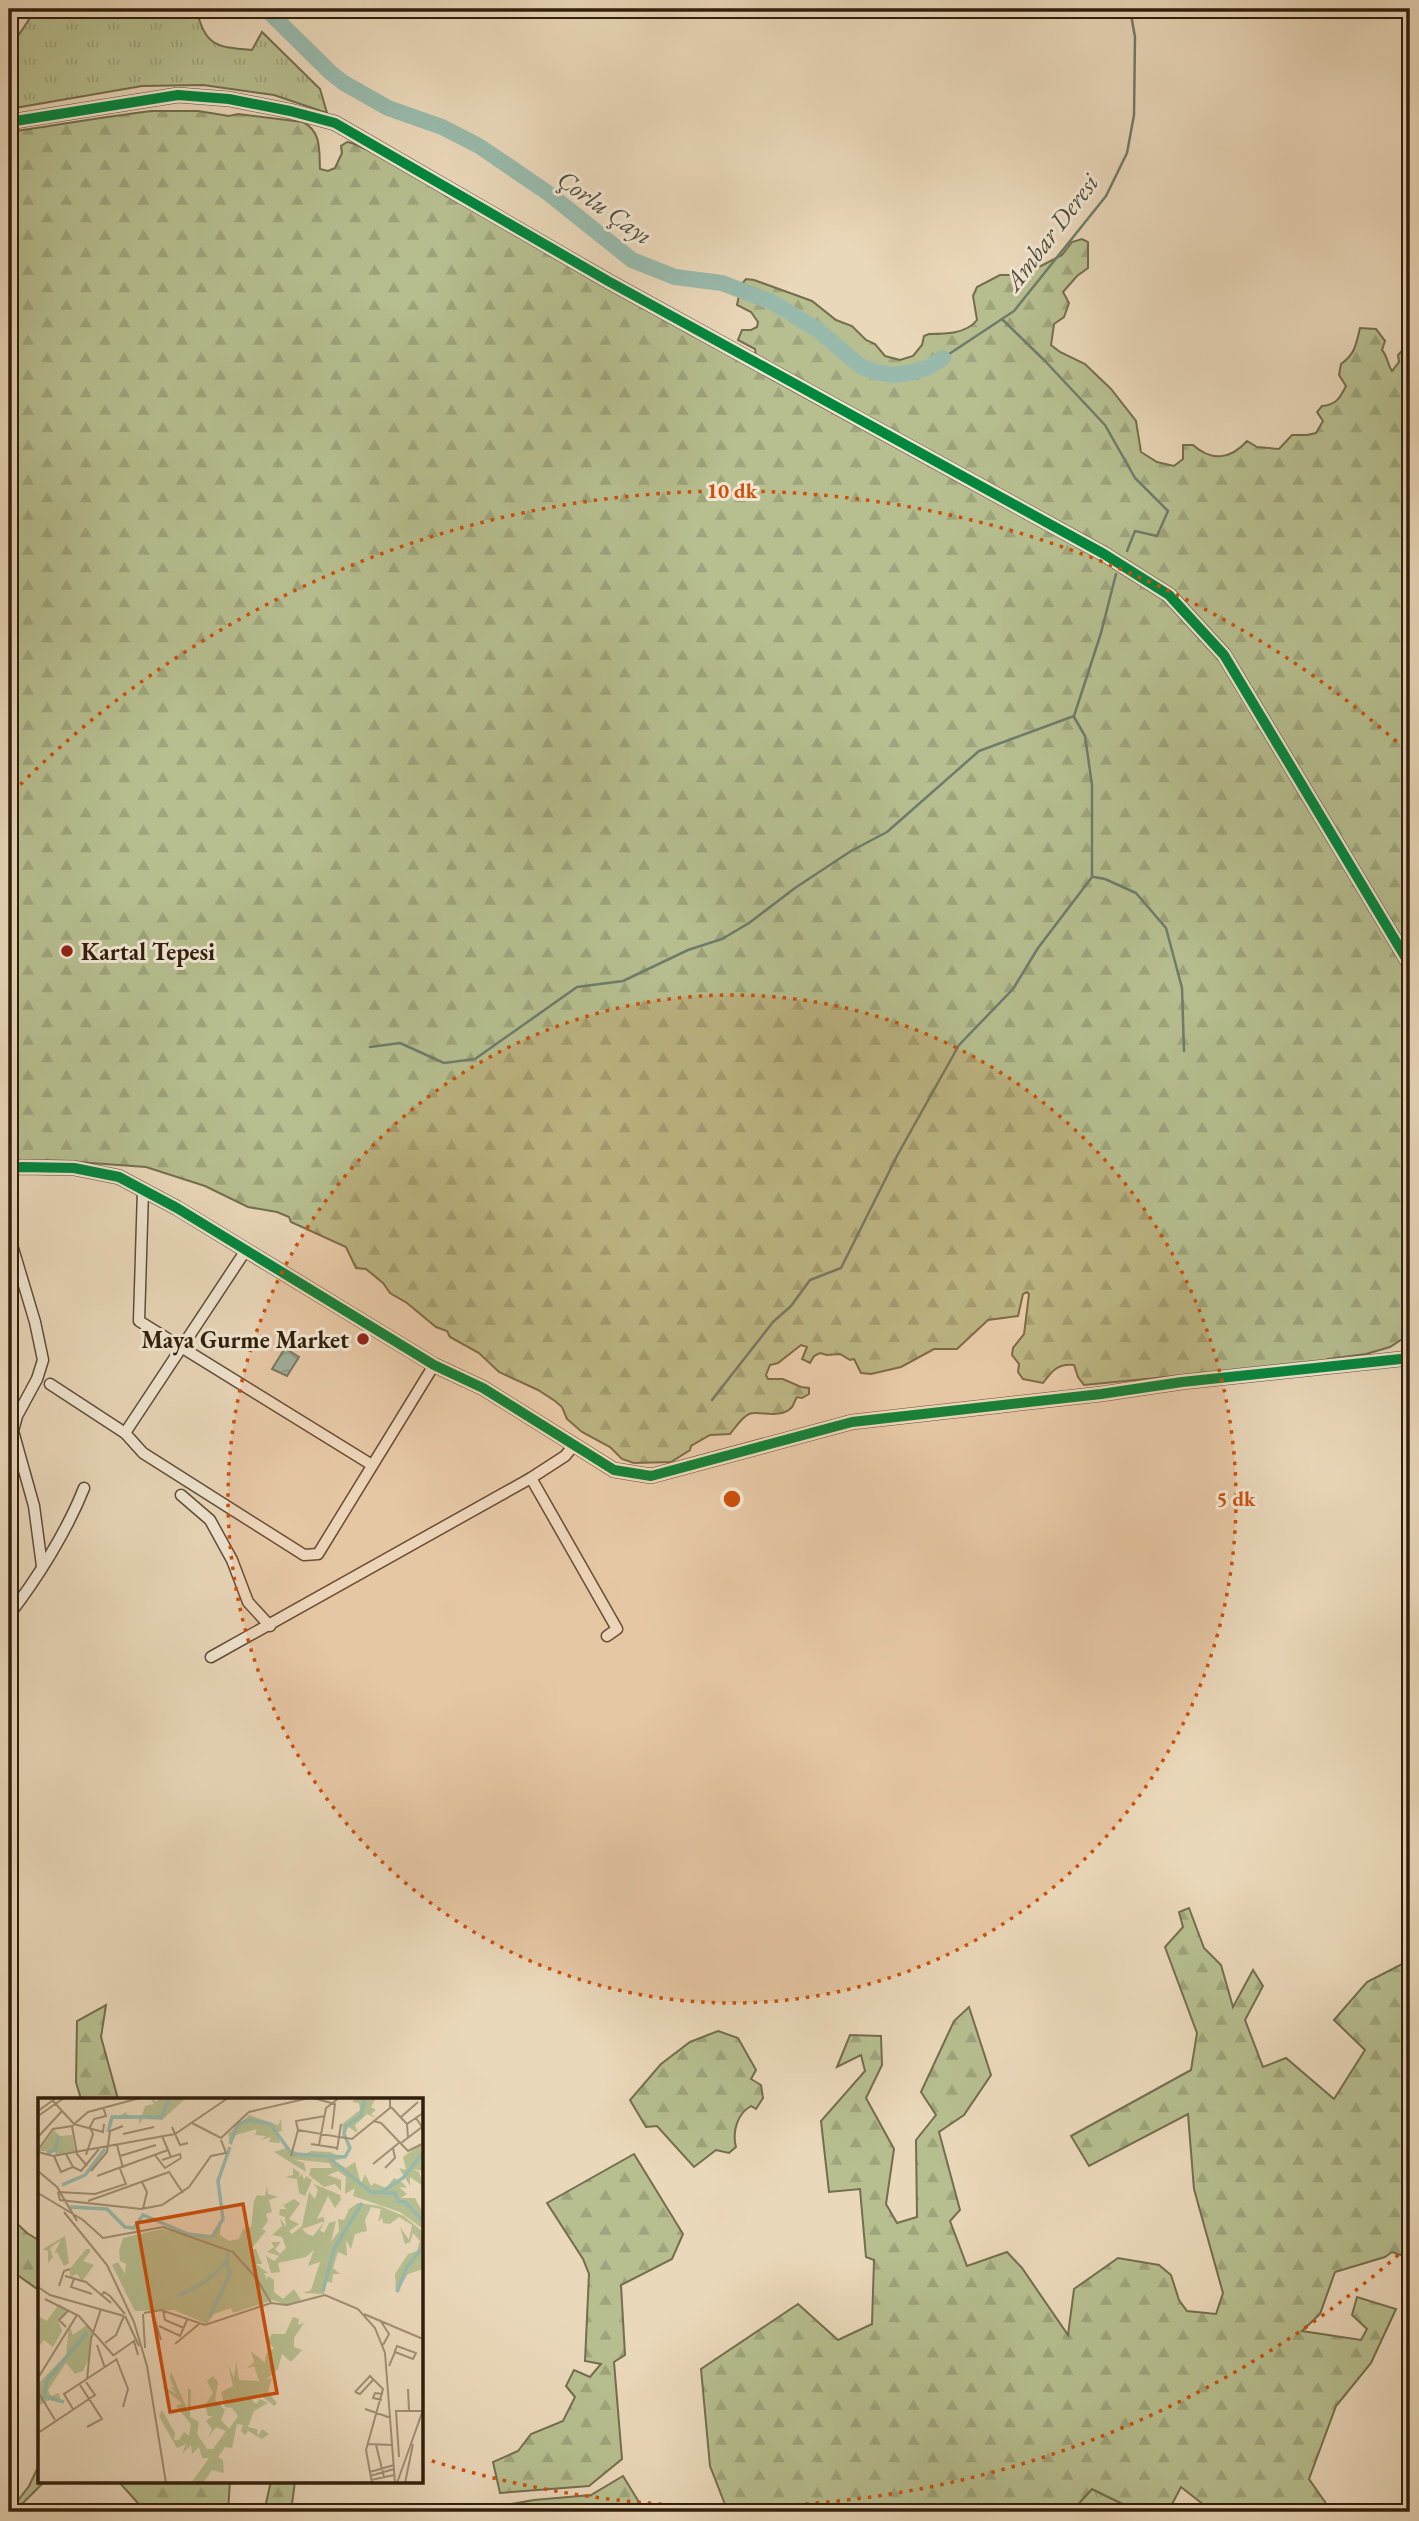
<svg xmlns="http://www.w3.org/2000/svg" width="1419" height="2521" font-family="'EB Garamond',serif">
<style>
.grass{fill:url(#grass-tufts);stroke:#746e4e;stroke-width:2}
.forest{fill:url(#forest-firs);stroke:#746e4e;stroke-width:2}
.water{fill:url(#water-waves);stroke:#6f7c6c;stroke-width:2}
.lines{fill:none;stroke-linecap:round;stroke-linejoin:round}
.stream{stroke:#6f7c6c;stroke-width:2.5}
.river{stroke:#98baac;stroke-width:16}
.minor-casing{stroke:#5f4c38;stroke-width:13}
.tertiary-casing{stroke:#5f4c38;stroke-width:16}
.minor{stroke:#f1e6d2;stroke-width:10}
.tertiary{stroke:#f1e6d2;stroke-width:12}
.cycleway-casing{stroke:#f1e6d2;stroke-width:15}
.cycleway{stroke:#00873e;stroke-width:10}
.ring{fill:none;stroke:#cd500c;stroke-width:3.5;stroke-dasharray:3.5 7}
.poi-dot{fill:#8f2418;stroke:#f1e6d2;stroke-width:2.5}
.labels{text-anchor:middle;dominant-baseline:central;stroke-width:6;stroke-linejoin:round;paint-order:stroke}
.poi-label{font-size:24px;font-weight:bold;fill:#311e0c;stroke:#f1e6d2;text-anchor:start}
.water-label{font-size:26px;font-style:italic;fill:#504d3c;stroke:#f1e6d2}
.inset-river{fill:none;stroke:#98baac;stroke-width:3.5}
.inset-road{fill:none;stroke:#a08e74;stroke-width:2}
.view{fill:#cd500c;fill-opacity:0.15;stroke:#cd500c;stroke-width:3.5}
.inset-edge{fill:none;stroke:#311e0c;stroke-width:3.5}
.centre{fill:#cd500c;stroke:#f1e6d2;stroke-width:3.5}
.ring-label{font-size:21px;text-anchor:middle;font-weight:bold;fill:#cd500c;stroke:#f1e6d2;stroke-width:6;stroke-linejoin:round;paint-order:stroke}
</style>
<defs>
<pattern id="grass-tufts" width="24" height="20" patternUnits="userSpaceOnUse" patternTransform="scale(1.75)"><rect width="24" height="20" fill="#b7bf90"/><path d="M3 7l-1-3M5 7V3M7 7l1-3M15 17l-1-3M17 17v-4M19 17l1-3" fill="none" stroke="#9ea47b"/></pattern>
<pattern id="forest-firs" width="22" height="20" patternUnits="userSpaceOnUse" patternTransform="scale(1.75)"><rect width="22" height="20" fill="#b7bf90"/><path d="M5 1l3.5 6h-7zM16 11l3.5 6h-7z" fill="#9ea47b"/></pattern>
<pattern id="water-waves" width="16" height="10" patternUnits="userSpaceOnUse" patternTransform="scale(1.75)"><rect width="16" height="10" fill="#98baac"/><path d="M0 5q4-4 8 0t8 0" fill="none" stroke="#839f93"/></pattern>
</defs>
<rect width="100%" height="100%" fill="#ead8ba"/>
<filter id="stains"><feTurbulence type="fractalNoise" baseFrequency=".00286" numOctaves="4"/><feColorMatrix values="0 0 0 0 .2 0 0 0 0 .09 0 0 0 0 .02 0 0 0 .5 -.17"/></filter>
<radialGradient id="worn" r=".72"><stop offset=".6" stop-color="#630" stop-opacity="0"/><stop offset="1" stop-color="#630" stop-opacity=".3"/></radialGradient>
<g class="grass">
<path d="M36,9H196C206,46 215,47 252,50L262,32L320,89L327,113L274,95L203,85L142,86L9,109V61L13,58L18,36Z"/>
<polygon points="1092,2489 1139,2512 1071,2512"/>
</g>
<g class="forest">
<path d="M152,111H198L229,116L238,114L303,122C322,132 319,151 320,169L328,171L335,168L342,153L341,146L347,142L352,143L381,156L438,189L446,196L458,200L518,237L532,241L550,255L565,261L693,336L756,357L755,349L738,340L742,330H751L757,327L758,322L751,312L737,305L741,285L746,279L754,280L812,301L836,320L852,326L866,340L875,344L885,356L900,360L913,356L922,345L924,336L929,334C945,334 966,334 977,320L973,296L977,287L1000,275H1011L1041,266L1062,255L1072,242L1082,239L1088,242V268L1077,276L1063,292L1069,303L1064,317L1054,324L1051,345L1060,352L1085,364L1111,389L1136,421L1141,452L1157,462L1174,466L1183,459V445H1193C1212,462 1231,459 1247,441L1257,447L1279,449L1292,435H1307L1316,433L1323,421L1317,412L1322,406C1336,405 1340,398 1346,386L1339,375L1341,364C1355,354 1356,345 1360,328L1376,329L1385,341L1382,350C1388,357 1387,364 1392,371L1399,362L1398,355L1410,342V1341L1401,1340L1390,1347L1366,1354L1328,1359L1320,1362L1084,1385L1078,1377L1074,1365C1058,1363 1052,1371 1043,1383L1023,1379L1018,1372L1019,1364L1012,1355L1013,1348L1024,1334L1029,1294L1027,1292L1023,1294L1018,1316L988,1320L957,1349H934L901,1367L871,1374L861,1373L854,1359L850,1360L840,1354L827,1355L820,1353L814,1356L810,1363L802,1359L807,1347L801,1345L778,1363L770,1365L766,1375L768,1379H783L801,1387L809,1388V1394L802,1398L797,1397C795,1400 794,1404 792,1407C781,1420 758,1410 749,1414C742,1417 735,1428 730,1434L710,1435L691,1446L690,1450L671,1462L634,1463L622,1459L610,1447L582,1432L567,1419L562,1407L555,1401L538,1390L499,1372L479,1353L450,1337L447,1331L436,1327L407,1303L390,1293L383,1283L366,1269L356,1268L346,1247L291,1222L289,1217L277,1212L248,1207L205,1186L146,1167L77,1162L9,1164V132C57,125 103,117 152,111Z"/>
<polygon points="1189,1908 1204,1948 1221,1965 1233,2007 1253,1970 1263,1986 1245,2020 1263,2067 1286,2058 1334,2099 1365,2050 1334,2020 1367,1982 1410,1960 1410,2258 1392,2252 1385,2257 1335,2272 1320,2314 1302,2331 1361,2340 1367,2329 1352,2315 1357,2297 1396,2309 1371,2363 1336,2406 1309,2479 1332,2512 1213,2512 1181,2487 1168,2512 1139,2512 1092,2489 1071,2512 728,2512 710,2466 701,2369 798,2304 838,2340 872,2324 874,2260 866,2257 860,2189 829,2192 821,2121 865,2071 861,2055 837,2067 850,2035 881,2036 882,2065 866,2098 894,2149 886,2204 897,2223 917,2217 916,2140 936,2115 921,2092 954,2021 969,2007 991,2075 964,2115 939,2132 960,2210 950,2221 967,2266 1007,2252 1022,2268 1068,2335 1074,2289 1118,2258 1159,2265 1171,2275 1179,2300 1187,2311 1216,2314 1223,2293 1194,2189 1188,2114 1089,2166 1071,2136 1191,2070 1197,2033 1165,1947 1183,1927 1179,1912"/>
<polygon points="106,2005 101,2037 118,2099 81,2099 76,2082 77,2021"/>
<path d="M718,2031L738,2038L756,2070L751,2079L761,2085L763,2098L756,2109L751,2106C737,2114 732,2132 736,2147L729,2153L716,2150L694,2167L657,2126L646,2127L630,2100L661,2064L690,2042Z"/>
<polygon points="634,2154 683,2234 672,2259 621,2285 625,2355 614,2362 622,2459 589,2486 500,2493 493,2462 518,2451 531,2434 563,2421 575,2397 566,2386 574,2370 590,2377 601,2364 585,2361 589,2274 583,2259 547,2203"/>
<polygon points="9,2216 27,2233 40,2241 40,2291 9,2269"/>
<polygon points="40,2463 40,2481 45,2481 16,2510 13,2507 29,2486"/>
<polygon points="623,2476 645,2512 472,2511 534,2500 591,2495"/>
<polygon points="118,2481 230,2481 228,2512 146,2512"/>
<polygon points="271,2481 295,2481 291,2512 264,2512"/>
</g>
<polygon class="water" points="285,1348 299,1357 287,1376 272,1369"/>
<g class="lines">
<g class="stream">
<polyline points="1002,319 1045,361 1105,425 1135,478 1168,511 1157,536 1135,531 1127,551"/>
<polyline points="943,358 1014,311 1106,196 1127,153 1134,115 1135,37 1130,9"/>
<polyline points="1094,877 1105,879 1136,893 1166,928 1182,988 1184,1051"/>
<polyline points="370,1047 400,1043 444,1063 475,1059 577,987 623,981 688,950 722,939 749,923 795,888 851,851 887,832 979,751 1074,716 1101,633 1116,574"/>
<polyline points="712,1400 773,1322 791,1306 810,1280 841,1268 898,1154 959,1045 1013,989 1038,948 1092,877 1092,785 1085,736 1074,717"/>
</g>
<polyline class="river" points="266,9 331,73 344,83 388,108 442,127 479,146 548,193 632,260 675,277 722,283 772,302 818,330 860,366 876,372 892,375 909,373 927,368 943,358"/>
<g class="minor-casing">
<g id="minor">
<polyline points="143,1190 139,1321 372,1465"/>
<polyline points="9,1235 35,1322 43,1360 37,1379 17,1416 13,1431 34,1506 42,1566"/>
<polyline points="50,1384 125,1433 143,1453 304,1555 318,1554 434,1365"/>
<polyline points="125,1433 246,1250"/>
<polyline points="531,1478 617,1629 607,1636"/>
<polyline points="181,1495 210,1520 232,1560 248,1602 270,1626"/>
<path d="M9,1615C37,1579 67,1531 84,1488"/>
<polyline points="211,1657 531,1478 565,1456 575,1444"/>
</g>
</g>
<g class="tertiary-casing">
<g id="tertiary">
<polyline points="9,122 178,95 229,99 290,111 335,123 608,281 1104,554 1169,595 1224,655 1410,965"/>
<polyline points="9,1168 23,1167 74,1168 119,1177 177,1208 434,1365 483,1388 614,1470 651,1476 852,1422 1101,1394 1182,1382 1410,1358"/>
</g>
</g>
<use href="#minor" class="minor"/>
<use href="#tertiary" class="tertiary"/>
<g class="cycleway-casing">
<g id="cycleway">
<polyline points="9,122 178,95 229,99 290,111 335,123 608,281 1104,554 1169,595 1224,655 1410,965"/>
<polyline points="9,1168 23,1167 74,1168 119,1177 177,1208 434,1365 483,1388 614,1470 651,1476 852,1422 1101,1394 1182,1382 1410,1358"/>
</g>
</g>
<use href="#cycleway" class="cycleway"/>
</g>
<circle cx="732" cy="1499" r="504" fill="#cd500c" fill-opacity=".12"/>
<g class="ring">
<circle cx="732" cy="1499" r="504"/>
<path d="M1406 2248A1008 1008 0 0 1 429 2460M13 792A1008 1008 0 0 1 1406 750"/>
</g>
<g class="poi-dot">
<circle cx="67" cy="951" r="7"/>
<circle cx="363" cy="1339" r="7"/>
</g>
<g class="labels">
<g class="poi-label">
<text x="81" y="951">Kartal Tepesi</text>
<text x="349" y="1339" text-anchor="end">Maya Gurme Market</text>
</g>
<g class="water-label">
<text transform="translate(605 207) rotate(35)">Çorlu Çayı</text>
<text transform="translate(1051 232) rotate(-53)">Ambar Deresi</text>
</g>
</g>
<g transform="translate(38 2098)">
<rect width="385" height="385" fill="#ead8ba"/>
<path d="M16,32L22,38L34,37L37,53L18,57L17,53H1ZM48,151H52V154L45,163L56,167L44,183L39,176L33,179L31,172Z" fill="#b7bf90"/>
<path d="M112,0L119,4L121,0H147V1L124,22L105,21L101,26V20L77,21L88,14L91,19L104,17L107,8L116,6ZM318,0H338L333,9L338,12L333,16L338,20L329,16L317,27L320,35L310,29L305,39L304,26L322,12L321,5L314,4ZM211,17L240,27L243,21L244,33L239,34L242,45L231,44L233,39L223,42L228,38L217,37L219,31L198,37L192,46L190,36ZM383,46L385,73L374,71L381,74L385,88L372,79V88L361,70L368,72L365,59ZM248,50L266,57L273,53L292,54L305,60L296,63L308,70L317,64L323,86L327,76L333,88L336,85L348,90L356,80L365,85L369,90L361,89L369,96L363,100H377L385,115V131L362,114L315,98L317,90L307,96L308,79L300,73L290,77L303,82V93L297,86L286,89L271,77L273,70H294L291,65L254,61L266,65L268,74L236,54ZM255,70L262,75L260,80L264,76L266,82L268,78L274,82L267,98L261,95L259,81L247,79L255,77ZM276,86L302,97L303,102L297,110L290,98L279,121L285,119L287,123L264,131L269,136L275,138L287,123L282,132L286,135L291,125L298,123L293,144L301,133L300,121L306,122L311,111L320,105L342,108L366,118L385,134V171L370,176L358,195L357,176L370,156L379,153L382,143L375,135L372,144L367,146L362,129L371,142L374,127L361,119L352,126L345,125L344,120L340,124L343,111L333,109L327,122L329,133L317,136L313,151L308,142L309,158L300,154L295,170L302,176H295L294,185L288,183L286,196L265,195L273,192L282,164L270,168L276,152L268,159L240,165L242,174L233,175L228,158L236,163L241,158L229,154L236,149L233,144H243L237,151L242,156L248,150L244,139L234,137L244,128L242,120L248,129L247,119L241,117L242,111H248L243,103L246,107L256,101L262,105L251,121L261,126L251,133L254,136L264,128L271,94L277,101L280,92ZM229,88L230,96L240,99L231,102L234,114L228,116L230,123L224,131L228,133L213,151H218L224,166H218L230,175H226L229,182L230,178L236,182V194L245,201L256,191L263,202L249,207L235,202L195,215L193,210L176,216L169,226L136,212L97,213L74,167L80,164L87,176L88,166L82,163L81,153L85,140L124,131L171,140L183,128L182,137L191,143L201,141L205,131L213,129L216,103L219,97L227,98ZM27,138L31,165L26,168L19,154L16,156L23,142L12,150L15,159L10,165V153L5,151ZM255,219L261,221L260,227L266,225L256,240V249L264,252L253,264L244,256L240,271L228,282L234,280L230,294L239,305L236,308L221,296L212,300L218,306L222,301L230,305L216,313L210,329L219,331L220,338L224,331L231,336L224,341L210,333L207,337L203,333L205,327L199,326L194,350L187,349L180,359L185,362L186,375L174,372L165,385H153L171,360H164L161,349L154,356L153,347L144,356L148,346L139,350L121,318L124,312L137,335L136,342H141L146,334L151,338L153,326L138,308L144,305L123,288L139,296L132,289L136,290L132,280L133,274L150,313V290L153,292L152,319L161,324L159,336L169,351H175L188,333L178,329L170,340L174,331L168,323L175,318H170L167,307L175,295L169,283L175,278L180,284L177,302L187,312L183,322L191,331L200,318L194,310L187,309L183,294L195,288L190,266L196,280L198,263L201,282L221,283L216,268L208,271L216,264L213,253L227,265L228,256L236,250L229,243L234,236H247ZM31,226L35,237L49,227L54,232L52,258L45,273L37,276L28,265L10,292L13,298L21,295L23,304L13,301L0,308V286L28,257Z" fill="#b7bf90"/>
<path d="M21,206L30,212L20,222L24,233L15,249L6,242L0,250V218L9,223Z" fill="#b7bf90"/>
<path class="inset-river" d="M70,34L74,19H124L131,0M192,46L200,26L212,22L232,26L254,56L307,59L312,50L306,36L308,28L323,18L327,0M9,55L17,52L21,38M291,60L333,94L357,95L360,103L367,104L385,123M24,87L47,77L67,51M345,93L365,80L385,55M32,109L69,111L87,129L96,130L105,117L150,136L174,139M174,139L185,121L180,83L192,49M285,193L296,151L324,105M359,194L369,169L385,149M140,198L167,184L189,164L190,154M171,220L192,176L189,165M26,304L6,299L9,282L49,235"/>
<path class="inset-road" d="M275,0L297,6L294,31M15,3L36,26L65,34L66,26M353,9L369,26M0,13L18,0M0,18L26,0M287,18L258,23L260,32L301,39L299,52M363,19L380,4M335,23L343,25L370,53L384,46M154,25L183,40L211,14L271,0M303,26L301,39L314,41L352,10V0M34,28L39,56L49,68M134,29L142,47L150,45M85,36L116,29M124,38L133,59M0,39L24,13M370,40L369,26L385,15M363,45L384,29L378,20M273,46L299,50M79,47L85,70M281,47L288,10L301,0M0,52L15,31L34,28L50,14L102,0M0,54L15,58L137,36L190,0M48,57L55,36L52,29L56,21L68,18L65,9M117,57L127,70L143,60M16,58L23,74L35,69L28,56M82,58L118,47M253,58L260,32M124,62L142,56L143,60M335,66L362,44M35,69L43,73L61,51M347,70L357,60L355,50M0,73L19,89L39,123M53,73L69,54L72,33L85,28M59,78L130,52M104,84L109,94L105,111M20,94L22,102L103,111L124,107L151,89L173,58L188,55L183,42M20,94L57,96L88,86L82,71M0,95L45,122M50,103L131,74L145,95M26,114L69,167L96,224L109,268L128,385M45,122L65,140L125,129L195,154L219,181L233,205M27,178L48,184L73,205M36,181L33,189L54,196M21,188L26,173L32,171M0,189L12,197L86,218M63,198L66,194L72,198L87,216M7,201L41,218L76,258M125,212L127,222L146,230M114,213L123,242M106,215L123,212L167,227L233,205L249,207L287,197L320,211L337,230L347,255L357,385M105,216L107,250M326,216L385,241M87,218L101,248M342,222L351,236L345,247M121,228L142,238L149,222M28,229L21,222L31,212M67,245L78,237L86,218M137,246L161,226M59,247L67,270M76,257L96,243L100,257M78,260L90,291L85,309M351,268L357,254V253L359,248L378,255L375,261L357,254M0,280L39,217M49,282L53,241L63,211M42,287L64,321L49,329M370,291L371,313M0,294L17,322M317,294L332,278L345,291L328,352L334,385M317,294L322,296L335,282M344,302L335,300L337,295L345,296M35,311L26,296L79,261M327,311L353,320M357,313H383M358,313L361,359M0,335L57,297L48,284M329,346L355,347M338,347L346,379M332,374L356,367M332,378L356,371M333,382L356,377M359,385L385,312M367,385L375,346"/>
<path class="view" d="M205,106L239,295L132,314L99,125Z"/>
<rect width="385" height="385" class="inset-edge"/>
</g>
<circle cx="732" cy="1499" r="10" class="centre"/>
<g class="ring-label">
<text x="732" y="498">10 dk</text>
<text x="1236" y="1506">5 dk</text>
</g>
<rect width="1419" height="2521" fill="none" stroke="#ead8ba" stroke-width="35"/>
<rect x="10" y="10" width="1398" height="2500" fill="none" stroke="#311e0c" stroke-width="3.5"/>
<rect x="18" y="18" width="1384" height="2486" fill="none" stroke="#311e0c" stroke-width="2"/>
<rect width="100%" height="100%" filter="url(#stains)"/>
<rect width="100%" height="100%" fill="url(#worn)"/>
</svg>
